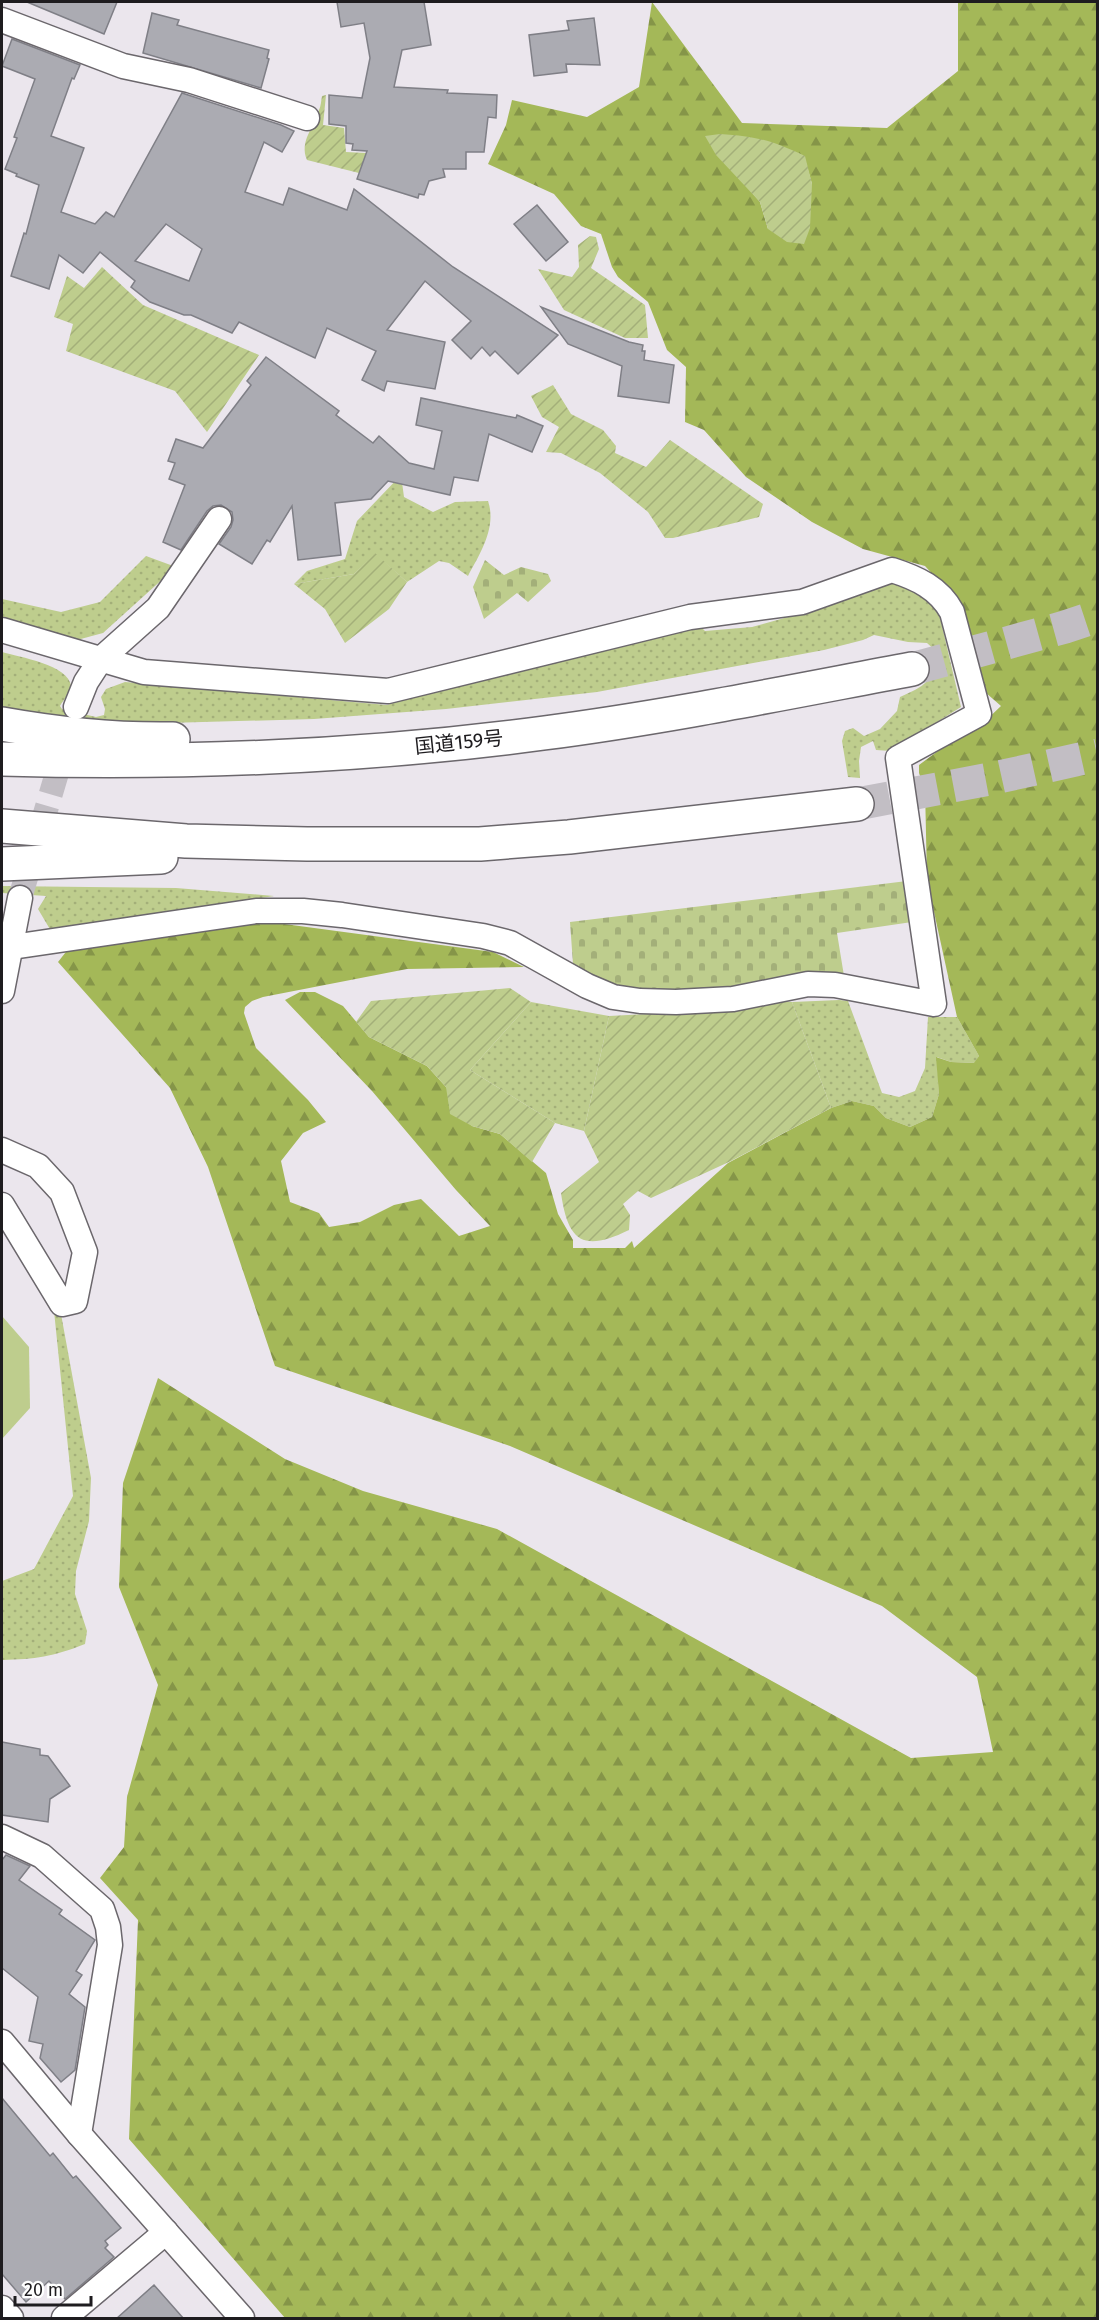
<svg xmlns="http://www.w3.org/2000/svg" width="1099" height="2320" font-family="'Fira Sans','Noto Sans JP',sans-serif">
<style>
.grass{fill:url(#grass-dots)}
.forest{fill:url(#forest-firs);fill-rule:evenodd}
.cemetery{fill:url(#cemetery-stones)}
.garden{fill:url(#garden-furrows)}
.pitch{fill:#becd8d}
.building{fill:#ababb2;stroke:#7f7f86;stroke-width:1.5;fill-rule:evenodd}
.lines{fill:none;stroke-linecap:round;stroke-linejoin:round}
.street-tunnel{stroke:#c2bec4;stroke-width:24;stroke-dasharray:24 12;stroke-linecap:butt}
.highway-tunnel{stroke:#c2bec4;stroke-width:33;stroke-dasharray:33 16;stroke-linecap:butt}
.street-casing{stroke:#6b676c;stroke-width:27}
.highway-casing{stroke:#6b676c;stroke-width:36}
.street{stroke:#fff;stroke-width:24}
.highway{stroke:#fff;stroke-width:33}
.labels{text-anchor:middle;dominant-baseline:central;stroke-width:6;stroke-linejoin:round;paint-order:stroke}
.street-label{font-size:20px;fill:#1e1c1f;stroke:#fff}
</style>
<defs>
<pattern id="grass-dots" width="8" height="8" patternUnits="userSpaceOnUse" patternTransform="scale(1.5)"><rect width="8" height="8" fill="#becd8d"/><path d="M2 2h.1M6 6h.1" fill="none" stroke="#a3af79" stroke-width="1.8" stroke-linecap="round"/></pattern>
<pattern id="forest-firs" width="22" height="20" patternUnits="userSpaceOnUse" patternTransform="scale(1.5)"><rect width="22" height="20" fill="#a4b858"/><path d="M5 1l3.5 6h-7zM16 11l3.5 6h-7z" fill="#859548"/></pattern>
<pattern id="cemetery-stones" width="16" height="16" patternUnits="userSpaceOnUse" patternTransform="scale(1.5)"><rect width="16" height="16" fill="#becd8d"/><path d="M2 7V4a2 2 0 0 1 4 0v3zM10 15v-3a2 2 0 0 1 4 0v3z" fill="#a3af79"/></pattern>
<pattern id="garden-furrows" width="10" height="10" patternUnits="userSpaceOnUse" patternTransform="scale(1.5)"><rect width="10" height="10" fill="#becd8d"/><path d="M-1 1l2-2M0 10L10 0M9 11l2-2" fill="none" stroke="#a3af79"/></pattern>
</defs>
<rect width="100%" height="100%" fill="#ebe6ed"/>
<g class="grass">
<path d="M401,475L404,497L433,512L455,502L488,501C497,527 480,554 468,576L449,563L439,561L407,582L375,554L354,574L294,584L307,571L345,559L357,521Z"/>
<polygon points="146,556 176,567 103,633 77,640 2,623 2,599 61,612 100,602"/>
<path d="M896,579L920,593L938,609L961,707L891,751L876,750L873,741L861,747L859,761L860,778L848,777L842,741L845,731L853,728L864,736L880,729L897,711L900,697C925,686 934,681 938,653L927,643L908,642L874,635L863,640L824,650L597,692L446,709L314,719L96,725L2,712V652C19,657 69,665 71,686C72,692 63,700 60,706L62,709L96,717L104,715L105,709L101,697L106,689L125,682L387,705L407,698L700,626L705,631L752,627L806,612Z"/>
<polygon points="2,886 176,888 274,896 51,931 38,909 46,896 2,893"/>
<polygon points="839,1000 848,1001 882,1093 899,1097 915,1091 925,1068 928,1017 957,1017 979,1056 975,1063 951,1062 937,1057 939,1094 932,1117 910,1127 886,1118 874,1106 852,1101 831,1108 792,1002"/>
<polygon points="531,1002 609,1016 584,1131 555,1123 470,1070"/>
<path d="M54,1311L61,1314L91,1478L89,1521L76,1571L75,1594L87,1631L85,1644C52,1657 36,1659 2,1660V1581L34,1569L73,1496Z"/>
</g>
<path class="forest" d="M652,2L742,123L887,128L958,71V2H1097V2318H285L129,2139L138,1920L100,1878L124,1847L127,1797L158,1685L119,1587L123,1483L158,1378L285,1459L363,1491L497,1529L911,1758L993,1752L977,1677L882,1606L510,1446L275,1366L208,1167L170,1088L58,962L69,948L262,921L493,952L524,967L407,969L263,997L252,1001L245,1007L244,1013L256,1048L308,1100L326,1122L303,1133L281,1161L290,1202L319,1213L329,1227L360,1222L394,1205L421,1199L459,1236L490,1226L456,1190L372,1091L285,1000L300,992H315L343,1006L369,1037L427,1066L446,1087L472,1126L500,1134L546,1173L558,1214L573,1240V1248H625L632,1241L634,1248L728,1163L831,1108L852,1101L874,1106L886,1118L910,1127L932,1117L939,1094L936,1057L951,1062L974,1063L979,1056L957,1017L927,880L925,788L919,773V765L946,745L979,727L1001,706L985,692L957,601L925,566L863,549L812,522L746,477L704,430L685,422L686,367L667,350L648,302L618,277L612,267L601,234L581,226L554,194L488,164L506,125L512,100L587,117L639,87ZM804,156L812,184L768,229L760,202L741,180Z"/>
<g class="cemetery">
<polygon points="485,560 504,575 521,567 548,574 551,581 528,602 517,593 484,619 473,587"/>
<polygon points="907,881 912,922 837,933 844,976 711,992 626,989 613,986 573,964 570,922"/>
</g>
<g class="garden">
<path d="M326,95L323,125L344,128L346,152L404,155L363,174L307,160C299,141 314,128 319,110C321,106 321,101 322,96Z"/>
<path d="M720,134C756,136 773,141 805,156L812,184L810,228L804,244L787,242L768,229L760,202L716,155L705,136Z"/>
<polygon points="590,236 596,237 599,249 591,268 645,305 648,338 625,338 564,310 538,269 572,277 579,267 578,245"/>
<polygon points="102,267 143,305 259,355 207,432 175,391 66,351 73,324 54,317 67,276 84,288"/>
<polygon points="553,385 571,414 603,430 616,446 615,453 646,467 670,440 763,504 759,517 673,538 665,538 648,512 600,473 561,453 546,452 559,427 542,417 531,396"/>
<polygon points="375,553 407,582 389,609 345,643 325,609 294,584 354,574"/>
<polygon points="510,988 531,1002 470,1070 555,1123 532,1162 500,1134 472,1126 450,1114 446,1087 427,1066 369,1037 356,1022 371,1001"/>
<path d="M783,1001L792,1002L831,1108L731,1161L651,1198L638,1191L623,1204L630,1215L629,1230C584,1252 568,1243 561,1193L599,1162L584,1131L609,1016L743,1009Z"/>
</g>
<polygon class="pitch" points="2,1316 29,1347 30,1408 2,1439"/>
<g class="building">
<polygon points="27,2 117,2 104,34"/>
<polygon points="337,2 424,2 431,45 402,50 394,87 448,90 447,93 497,95 496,118 488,117 484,152 466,152 466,169 443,169 445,177 429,181 424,195 419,194 418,198 357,179 367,151 352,150 353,144 346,143 346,126 329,124 329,95 362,98 370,58 364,23 341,27"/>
<polygon points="152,13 179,20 177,25 269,50 267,58 269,59 261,88 143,53"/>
<polygon points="594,18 600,65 566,64 567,72 534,76 529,35 569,30 567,21"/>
<path d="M12,39L80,65L74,79L72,78L51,136L84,148L61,212L95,224L106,212L114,217L182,93L185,94L281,125L294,131L282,152L264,142L245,192L283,205L289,188L347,210L354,189L453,267L558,335L518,374L495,351L490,356L482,347L471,359L452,340L471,321L425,281L387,330L445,342L435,389L387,381L384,391L362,380L376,351L327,328L315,358L239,322L232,333L191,315H184L150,302L131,287L135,281L100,252L83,273L59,255L49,289L11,276L24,233L26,234L39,185L16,176L17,174L5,169L17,138L14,137L35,79L2,66ZM166,224L202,249L189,281L135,261Z"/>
<polygon points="537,205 568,242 546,261 514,224"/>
<polygon points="541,307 629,342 643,345 642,351 645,351 644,360 674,365 669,403 618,396 622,366 568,344"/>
<polygon points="266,357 339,411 336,415 373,443 379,436 409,463 434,469 442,431 416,425 421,398 516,418 517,415 543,426 532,452 489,434 478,481 454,477 450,495 388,481 371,499 335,503 341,555 298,560 292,506 270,542 267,540 252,564 219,544 231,527 233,520 232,512 221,505 213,506 207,511 181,550 163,542 185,485 169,479 175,463 168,461 176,439 203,448 251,385 247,381"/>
<polygon points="2,1742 40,1749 40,1755 48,1756 70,1786 50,1799 48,1822 2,1815"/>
<polygon points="6,1855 30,1866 19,1880 62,1910 59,1914 95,1940 76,1971 82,1975 69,1994 85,2007 75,2070 61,2082 40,2058 43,2044 29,2041 38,1997 2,1968 2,1860"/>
<polygon points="2,2098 50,2156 53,2153 73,2178 76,2176 121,2228 105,2241 108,2245 105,2248 114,2257 65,2299 49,2281 26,2302 2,2274"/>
<polygon points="154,2285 184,2319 116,2319"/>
</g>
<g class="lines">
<polyline class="street-tunnel" points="20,898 65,746"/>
<g class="highway-tunnel">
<polyline points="912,669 1065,627 1098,616"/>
<polyline points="857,804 990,779 1098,755"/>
</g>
<g class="street-casing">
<g id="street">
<polyline points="2,20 123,66 189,80 307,118"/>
<path d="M2,630L144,672L388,691L690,617L802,602L892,570C917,578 939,588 952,612L979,714L898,758L934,1004L835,985L808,984L733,999L676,1002L640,1001L613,997L587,986L510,943L483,936L342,915L303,911H256L12,947"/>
<polyline points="76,707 86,682 101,659 158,608 219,519"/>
<polyline points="2,991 20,898"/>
<polyline points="2,1150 38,1166 62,1192 85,1252 75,1301 62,1304 2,1205"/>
<polyline points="2,1837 42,1856 102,1909 108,1927 110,1945 79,2134"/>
<polyline points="2,2042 79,2134 242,2318"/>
<polyline points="2,2308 11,2318"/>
<polyline points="64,2318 166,2232"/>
</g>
</g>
<g class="highway-casing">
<g id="highway">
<path d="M2,724C58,734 116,740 173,739"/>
<path d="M2,759C182,764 364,757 544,733C667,717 789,692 912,669"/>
<polyline points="2,826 186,841 307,844 480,844 569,837 857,804"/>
<polyline points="2,864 161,857"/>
</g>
</g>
<use href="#street" class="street"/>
<use href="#highway" class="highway"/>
</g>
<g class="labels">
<g class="street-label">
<text transform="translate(459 742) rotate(-6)">国道159号</text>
</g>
</g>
<rect width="1099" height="2320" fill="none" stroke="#1e1c1f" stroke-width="6"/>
<path d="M15 2296v9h76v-9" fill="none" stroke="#1e1c1f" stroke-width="3"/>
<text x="24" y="2296" font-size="18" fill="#1e1c1f" stroke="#ffffff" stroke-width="4.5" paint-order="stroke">20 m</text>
</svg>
